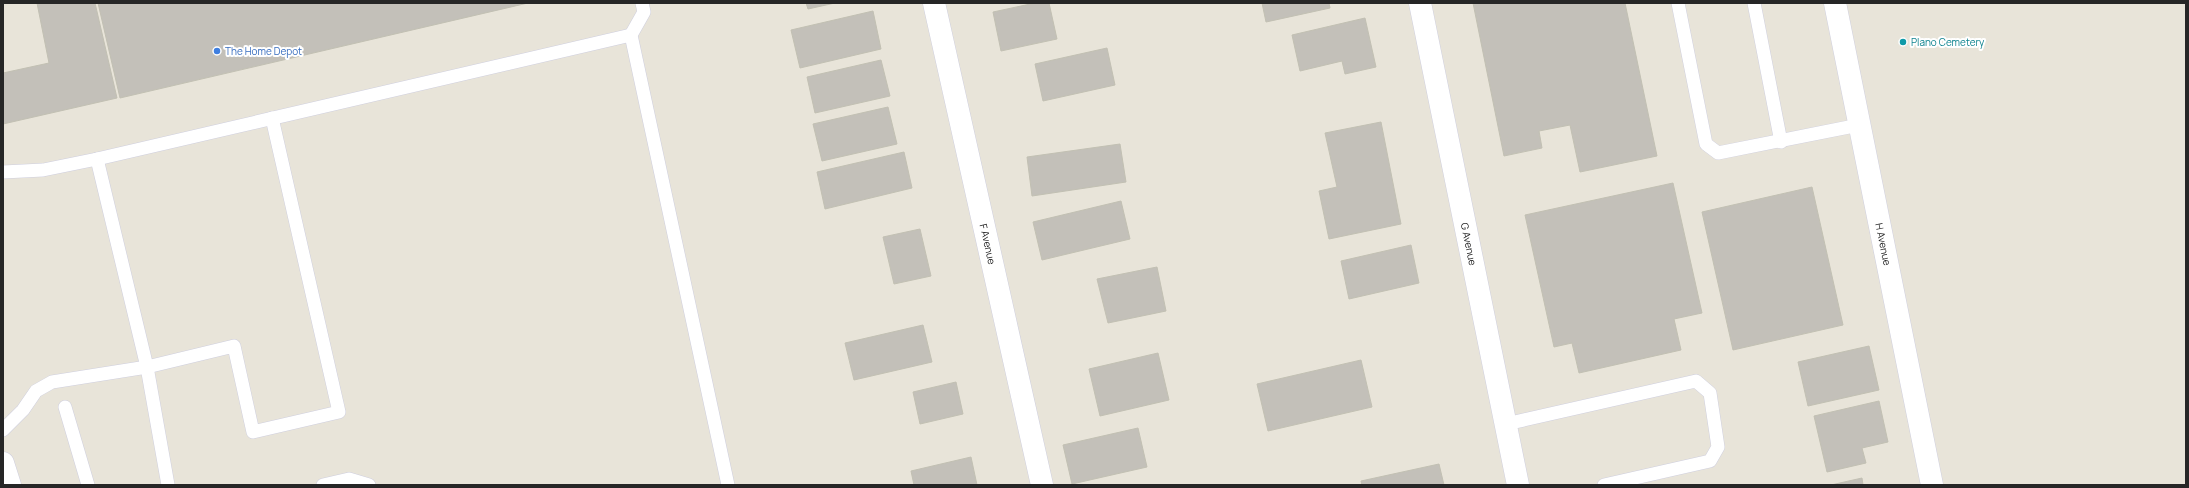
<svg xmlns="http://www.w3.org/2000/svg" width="2189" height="488" font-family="Manrope,sans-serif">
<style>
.building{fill:#c3c0b9;stroke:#c2c0b3}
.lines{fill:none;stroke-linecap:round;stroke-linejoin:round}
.lane-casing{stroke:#cfcfde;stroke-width:14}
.street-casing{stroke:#cfcfde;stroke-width:23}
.secondary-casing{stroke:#cfcfde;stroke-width:23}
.lane{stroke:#fff;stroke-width:13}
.street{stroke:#fff;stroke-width:22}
.secondary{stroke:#fff;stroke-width:22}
.culture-dot{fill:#0f9aa8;stroke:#fff;stroke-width:1.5}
.shop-dot{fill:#3f7fe0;stroke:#fff;stroke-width:1.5}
.labels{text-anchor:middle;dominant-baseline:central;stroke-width:4;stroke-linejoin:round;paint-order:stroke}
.culture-label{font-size:10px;fill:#0d838f;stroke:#fff;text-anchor:start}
.shop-label{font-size:10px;fill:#366cbe;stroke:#fff;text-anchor:start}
.street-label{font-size:10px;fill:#262626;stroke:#fff}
</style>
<rect width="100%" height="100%" fill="#e8e4d9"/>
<g class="building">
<polygon points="37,3 95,3 117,98 3,124 3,73 49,63"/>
<polygon points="98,3 528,3 120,98"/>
<polygon points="806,3 835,3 808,9"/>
<polygon points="1035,3 1049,3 1057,39 1001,51 993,12"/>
<polygon points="1262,3 1329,3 1330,8 1266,22"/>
<polygon points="1473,3 1625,3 1657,156 1580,172 1570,125 1539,131 1542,148 1504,156"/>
<polygon points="873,11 881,49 800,68 791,30"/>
<polygon points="1365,18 1376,67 1345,74 1342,61 1300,71 1292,35"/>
<polygon points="1107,48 1115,85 1043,101 1035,64"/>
<polygon points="881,60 890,96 815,113 807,77"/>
<polygon points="888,107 897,144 822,161 813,124"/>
<polygon points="1381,122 1401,224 1329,239 1319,191 1337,187 1325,133"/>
<polygon points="1120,144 1126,182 1032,196 1027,157"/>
<polygon points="904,152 912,188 825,209 817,172"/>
<polygon points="1673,183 1702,313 1674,319 1681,350 1579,373 1572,343 1554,347 1525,215"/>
<polygon points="1812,187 1843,325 1733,350 1702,212"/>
<polygon points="1121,201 1130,239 1042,260 1033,222"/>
<polygon points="920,229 931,276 894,284 883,237"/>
<polygon points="1411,245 1419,283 1349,299 1341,261"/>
<polygon points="1157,267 1166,311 1108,323 1097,279"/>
<polygon points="923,325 932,362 854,380 845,343"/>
<polygon points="1869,346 1879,390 1808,406 1798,362"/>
<polygon points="1158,353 1169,400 1100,416 1089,369"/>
<polygon points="1361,360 1372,407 1268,431 1257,384"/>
<polygon points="956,382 963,414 920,424 913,392"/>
<polygon points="1879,401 1888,442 1862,448 1866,463 1827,472 1814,416"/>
<polygon points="1138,428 1147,467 1072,484 1063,445"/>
<polygon points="971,457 977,485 914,485 911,471"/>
<polygon points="1439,464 1444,485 1362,485 1361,481"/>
<polygon points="1862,478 1863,485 1831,485"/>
</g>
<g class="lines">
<g class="lane-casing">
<g id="lane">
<polyline points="642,3 644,12 631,35 728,485"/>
<polyline points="1678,3 1706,144 1718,153 1859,125"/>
<polyline points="1754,3 1781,142"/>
<polyline points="97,159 147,367 168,485"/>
<polyline points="3,172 43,170 97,159 631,35"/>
<polyline points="65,407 88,485"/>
<polyline points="1506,424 1696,381 1710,393 1718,447 1710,461 1604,485"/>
<polyline points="3,430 23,410 36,391 52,382 147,367 234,346 253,432 339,412 272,118"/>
<polyline points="323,485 349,479 369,485"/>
</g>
</g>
<g class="street-casing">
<g id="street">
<path id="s1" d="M1420,3L1518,485"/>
<path id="s2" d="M1835,3L1932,485"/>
</g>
</g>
<g class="secondary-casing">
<g id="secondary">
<path id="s3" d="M934,3L1042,485"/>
<polyline points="3,463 10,485"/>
</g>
</g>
<use href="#lane" class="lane"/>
<use href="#street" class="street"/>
<use href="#secondary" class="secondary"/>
</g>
<circle class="culture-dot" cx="1903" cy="42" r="4"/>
<circle class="shop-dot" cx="217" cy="51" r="4"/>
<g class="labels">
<g class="culture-label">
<text x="1911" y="42">Plano Cemetery</text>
</g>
<g class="shop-label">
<text x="225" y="51">The Home Depot</text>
</g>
<g class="street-label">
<text stroke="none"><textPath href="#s3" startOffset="247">F Avenue</textPath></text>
<text stroke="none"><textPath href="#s1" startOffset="246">G Avenue</textPath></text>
<text stroke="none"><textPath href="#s2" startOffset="246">H Avenue</textPath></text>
</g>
</g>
<rect width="2189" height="488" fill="none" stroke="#262626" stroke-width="8"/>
</svg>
